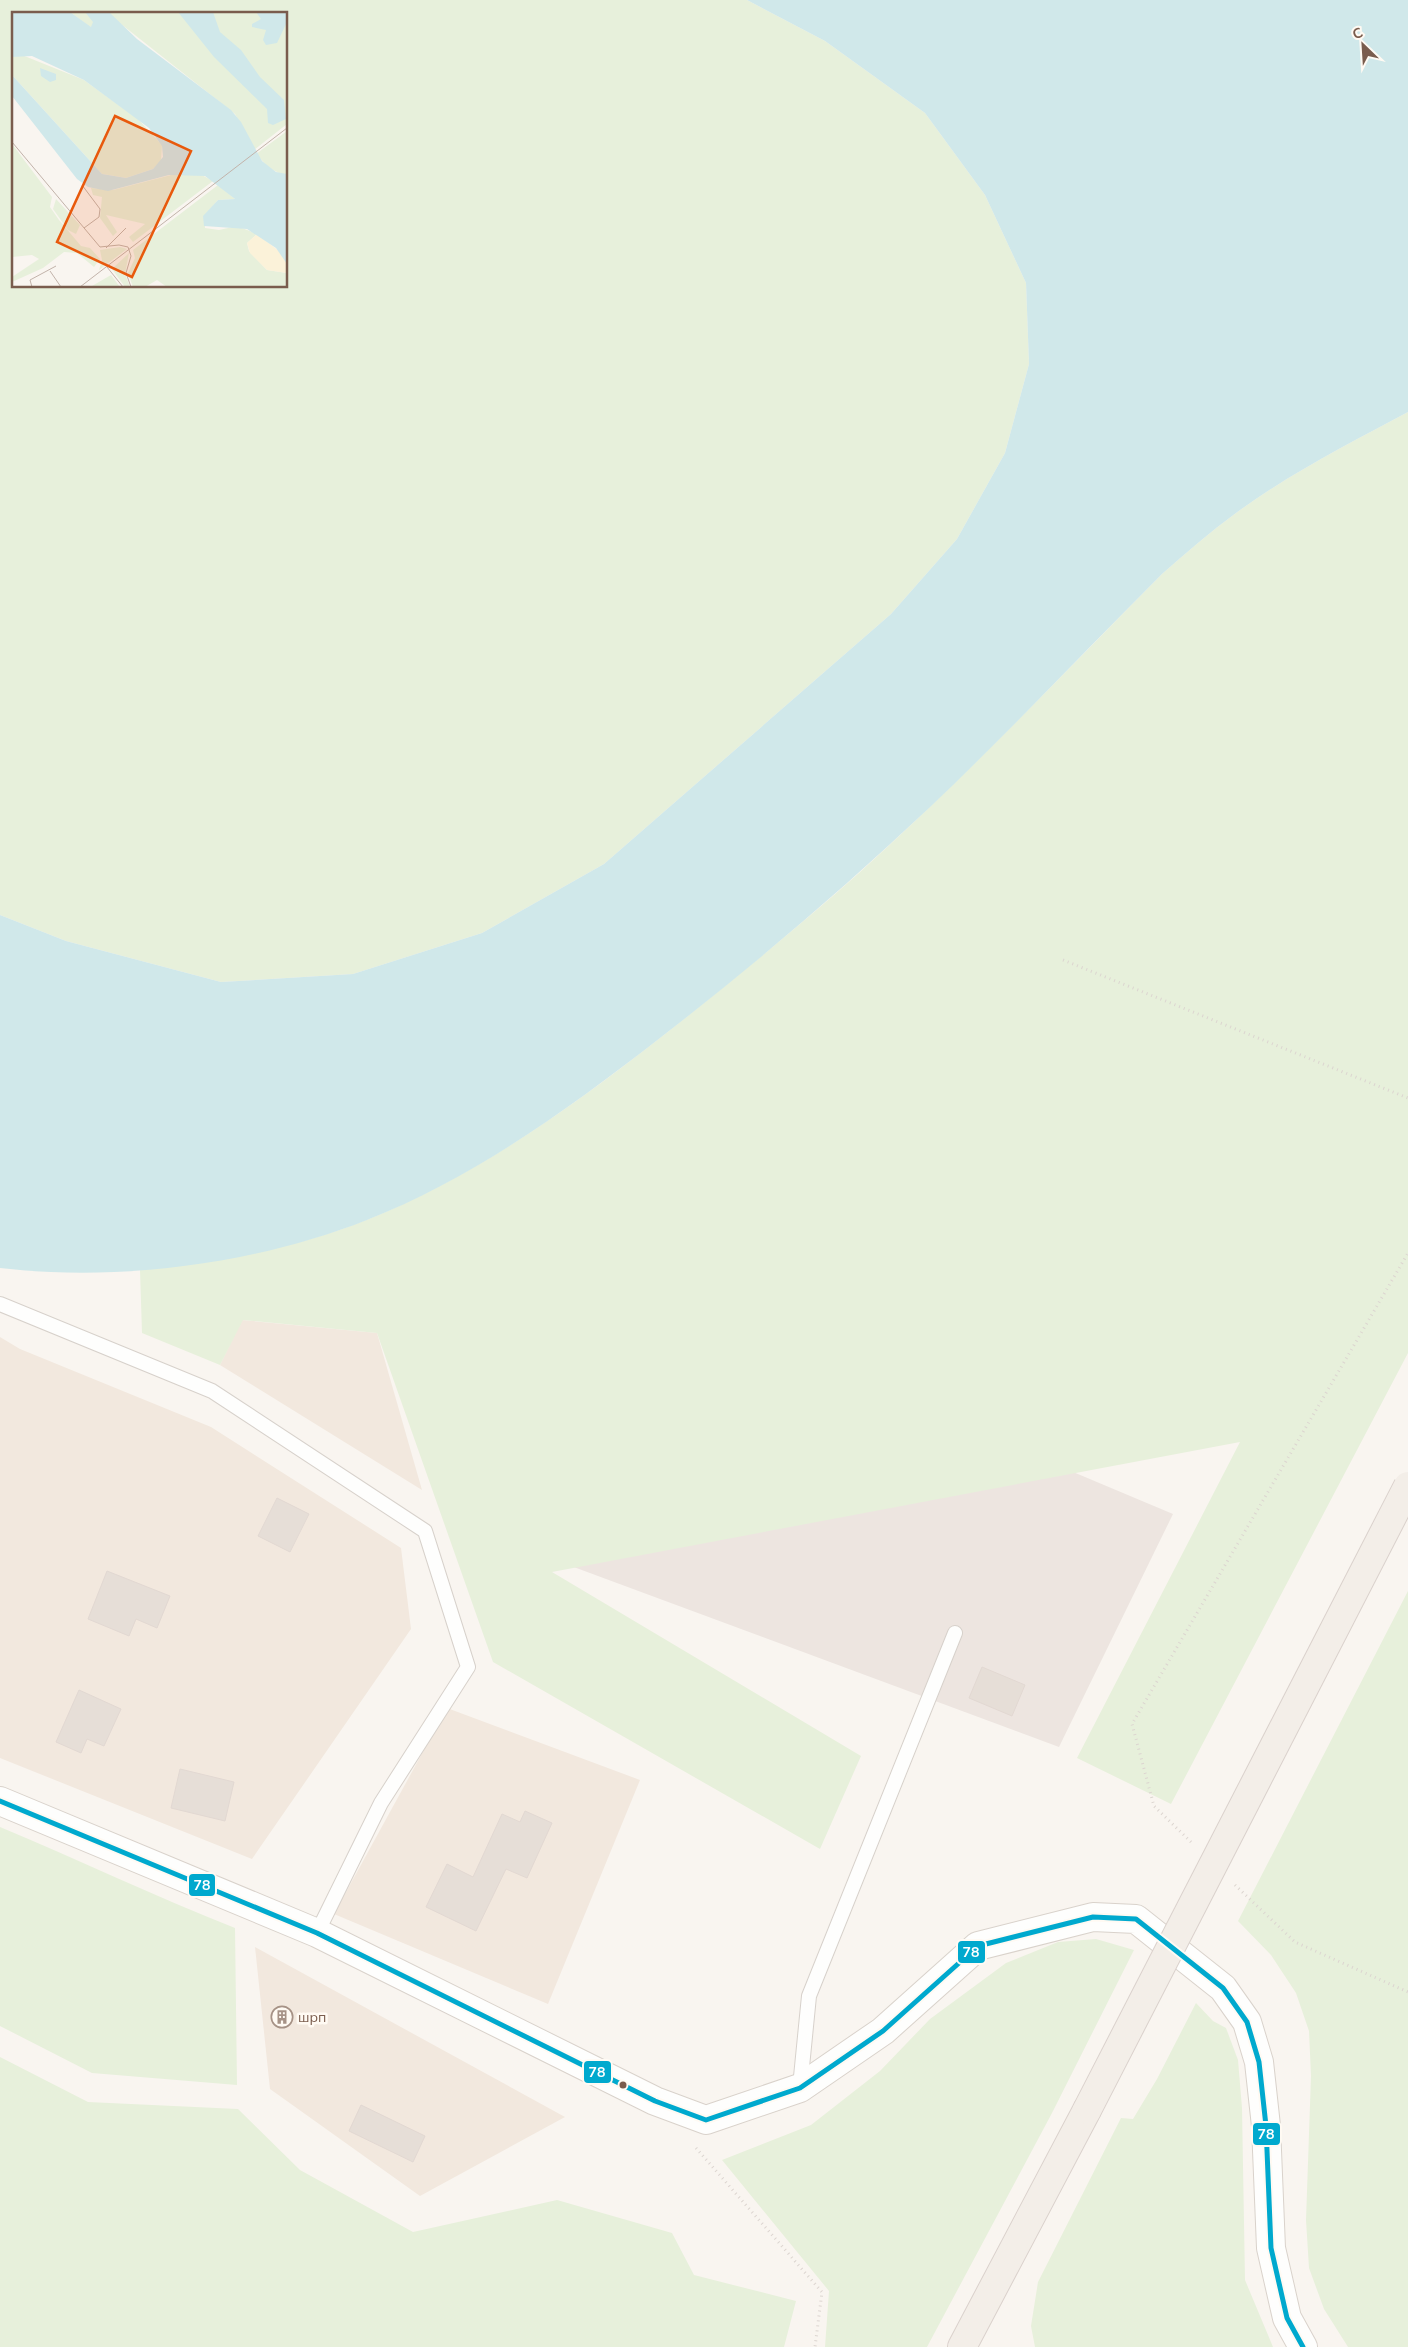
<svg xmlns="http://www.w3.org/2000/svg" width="1408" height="2347" font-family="Mulish,sans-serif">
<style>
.residential{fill:#f2e8de}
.industrial{fill:#ede5e0}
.green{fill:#e7f0db;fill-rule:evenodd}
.water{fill:#d0e8ea}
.building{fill:#e6ded7;stroke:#e2d8d2}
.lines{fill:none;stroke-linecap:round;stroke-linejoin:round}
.lane-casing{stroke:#d7d1cb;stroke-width:16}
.secondary-casing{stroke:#d9d2cb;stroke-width:30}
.primary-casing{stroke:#dad1cc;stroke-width:30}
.path{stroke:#dcd5d0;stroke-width:3;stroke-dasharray:1 4;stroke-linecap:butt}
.lane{stroke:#fefefd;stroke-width:14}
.secondary{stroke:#fefefd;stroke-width:28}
.primary{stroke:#f3eee8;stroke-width:28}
.primary-bridge-casing{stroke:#dad1cc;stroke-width:30;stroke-linecap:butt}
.primary-bridge{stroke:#f3eee8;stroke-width:28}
.bus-1-casing{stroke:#fffaf3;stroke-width:9}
.bus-1{stroke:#00a9ce;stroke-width:5}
.bus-dot{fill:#7a5c4d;stroke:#fffaf3;stroke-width:2}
.labels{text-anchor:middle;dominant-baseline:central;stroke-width:5;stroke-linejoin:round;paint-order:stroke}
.poi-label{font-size:14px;fill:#7a5c4d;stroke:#fffaf3;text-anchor:start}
.inset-road{fill:none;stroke:#c2b3aa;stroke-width:1}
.view{fill:#e8590c;fill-opacity:0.15;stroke:#e8590c;stroke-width:2.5}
.inset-edge{fill:none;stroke:#7a5c4d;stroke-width:2.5}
.line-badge{stroke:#fffaf3;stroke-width:2}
.badge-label{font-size:14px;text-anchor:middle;font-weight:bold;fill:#fff}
</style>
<rect width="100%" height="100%" fill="#f9f5f0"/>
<g class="residential">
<polygon points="242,1320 377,1333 422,1490 220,1365"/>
<polygon points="0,1337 20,1349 211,1427 401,1548 411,1629 252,1859 0,1758"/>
<polygon points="447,1708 640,1780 548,2004 334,1914"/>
<polygon points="255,1947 565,2117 420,2196 270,2089"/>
</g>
<polygon class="industrial" points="693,1312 1173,1514 1059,1747 571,1566"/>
<g class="green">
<path d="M0,0H747L825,41L925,113L985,195L1026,283L1029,364L1005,453L957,539L891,614L604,864L482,933L353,974L221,982L66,941L0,915ZM14,14H286V286H14Z"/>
<path d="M1408,412V1353L1171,1804L1077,1758L1240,1442L552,1572L861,1756L820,1849L493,1662L377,1333L243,1320L220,1365L142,1333L140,1270C218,1262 296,1248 369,1219C487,1171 590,1094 689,1015C746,969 804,922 859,873C964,778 1062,675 1162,574C1186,553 1210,532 1236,513C1289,474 1350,443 1408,412Z"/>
<polygon points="1408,1591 1408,2347 1348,2347 1324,2309 1309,2268 1306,2220 1311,2076 1309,2031 1296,1993 1271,1955 1238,1921"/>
<path d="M0,1827C79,1860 156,1897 235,1928L237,2085L92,2073L0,2026Z"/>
<polygon points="1096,1939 1134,1950 1052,2113 927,2347 825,2347 829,2291 722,2160 811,2125 880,2071 930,2019 1006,1963 1058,1942"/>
<polygon points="1196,2003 1213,2021 1226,2028 1238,2060 1242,2108 1245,2280 1273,2347 1035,2347 1031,2326 1038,2282 1121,2118 1133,2119 1157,2079"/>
<polygon points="0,2057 88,2102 238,2109 300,2170 413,2232 557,2200 672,2233 694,2275 796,2301 784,2347 0,2347"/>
</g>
<path class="water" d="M747,0H1408V412C1350,443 1289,474 1236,513C1210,532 1186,553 1162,574C1084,652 1008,733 928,809C842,890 753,966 660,1038C570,1108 474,1178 367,1220C255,1264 120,1282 0,1268V915L66,941L221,982L353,974L482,933L604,864L891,614L957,539L1005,453L1029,364L1026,283L985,195L925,113L825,41Z"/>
<g class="building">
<polygon points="277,1498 309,1514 290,1552 258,1536"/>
<polygon points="107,1571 170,1596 157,1628 136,1619 129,1636 88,1619"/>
<polygon points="982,1667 1025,1685 1012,1716 969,1698"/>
<polygon points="79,1690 121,1709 104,1746 87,1739 81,1753 56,1742"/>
<polygon points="180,1769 234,1782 225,1821 171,1808"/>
<polygon points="525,1811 552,1823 527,1878 506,1869 476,1931 426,1907 447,1864 473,1877 502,1814 520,1822"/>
<polygon points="361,2105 425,2136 413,2162 349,2131"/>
</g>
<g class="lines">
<g class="lane-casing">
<g id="lane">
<polyline points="0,1304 212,1391 425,1531 468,1667 381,1803 317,1933"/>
<polyline points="800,2087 809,1996 955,1633"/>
</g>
</g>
<g class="secondary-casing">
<polyline id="secondary" points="0,1801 317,1933 655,2101 706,2120 800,2088 883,2031 978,1946 1093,1917 1136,1919 1223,1988 1247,2022 1259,2062 1266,2126 1271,2248 1287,2318 1303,2347"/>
</g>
<g class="primary-casing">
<polyline id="primary" points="962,2347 1087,2110"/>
</g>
<g class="path">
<polyline points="1063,960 1408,1098"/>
<polyline points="1191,1842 1154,1806 1132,1724 1408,1253"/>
<polyline points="1235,1885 1295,1942 1408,1992"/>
<polyline points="696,2148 822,2292 815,2347"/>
</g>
<use href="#lane" class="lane"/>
<use href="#secondary" class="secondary"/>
<use href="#primary" class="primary"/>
<g class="primary-bridge-casing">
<polyline id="primary-bridge" points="1087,2110 1408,1486"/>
</g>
<use href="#primary-bridge" class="primary-bridge"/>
<g class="bus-1-casing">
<polyline id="bus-1" points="0,1801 317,1933 655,2101 706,2120 800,2088 883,2031 978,1946 1093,1917 1136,1919 1223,1988 1247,2022 1259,2062 1266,2126 1271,2248 1287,2318 1303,2347"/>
</g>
<use href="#bus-1" class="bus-1"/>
</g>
<defs>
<g id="building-ring" transform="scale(1.125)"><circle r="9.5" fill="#fffaf3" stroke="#a69286" stroke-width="1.5"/><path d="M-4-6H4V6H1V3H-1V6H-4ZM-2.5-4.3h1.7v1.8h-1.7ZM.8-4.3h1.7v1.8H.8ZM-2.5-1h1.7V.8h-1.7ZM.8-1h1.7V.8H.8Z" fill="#a69286"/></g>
</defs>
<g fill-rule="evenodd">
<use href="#building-ring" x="282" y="2017"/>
</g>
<circle class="bus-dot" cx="623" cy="2085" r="4.5"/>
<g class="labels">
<g class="poi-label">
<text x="298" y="2017">шрп</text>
</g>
</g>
<g transform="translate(12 12)">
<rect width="275" height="275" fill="#f9f5f0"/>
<path d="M58,0H275V112L242,138L223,102L109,12L78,15ZM10,43L72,68L126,107L150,133L149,149L141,157L114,166L90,162L0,63V45ZM275,119V165L257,156L244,142ZM0,132L40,185L38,195L47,208L69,234L78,236L88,247L82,255L65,241L52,240L31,256L0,270V265L27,247L20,243L0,245ZM163,162H188L201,169L121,230L117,225L133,212L94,203L105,220L101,224L88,206L90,185L81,183L79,176L101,178ZM206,173L223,187L206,188L193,203V216L207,218L225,214L245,222L235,231L237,239L255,258L275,261V275H155L145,268L133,275H121L116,261L123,246L121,238ZM44,187L68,213L64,222L56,218L41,197ZM108,235L115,237L87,258L90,248L88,238ZM117,241L113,262L118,275H113L100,257ZM99,263L108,275H78L80,274Z" fill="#e7f0db"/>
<path d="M245,222L267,239L275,252V261L255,258L238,241L235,231Z" fill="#fbf2d9"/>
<path d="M0,0H58L79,15L81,10L73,0H97L125,27L219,98L229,110L250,149L264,160L275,162V252L264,236L235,217L192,214L191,204L206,188L223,187L193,164L157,163L96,179L76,175L65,167L0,84V63L90,162L114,166L141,157L151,145L150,134L137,116L72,68L20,44L0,45ZM166,0H201L208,20L229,38L248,65L272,88L274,107L261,113L256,111L255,97L202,45ZM244,0L275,1V10L265,31L254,33L251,28L254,18L240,15V12L249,7ZM28,56L44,62V68L38,70L29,64Z" fill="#d0e8ea"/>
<path class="inset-road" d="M0,130L88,235L107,233L116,235L119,244L114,261L119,275M70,173L88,197L87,205L72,216M94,236L114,216M95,255L111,275M38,259L49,275M20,275L18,268L44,254M68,275L275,116"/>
<path class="view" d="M103,104L179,139L120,265L45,230Z"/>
<rect width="275" height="275" class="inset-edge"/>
</g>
<g class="line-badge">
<rect x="188" y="1873" width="28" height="24" rx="5" fill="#00a9ce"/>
<rect x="957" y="1940" width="29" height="24" rx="5" fill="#00a9ce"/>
<rect x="583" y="2060" width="29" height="24" rx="5" fill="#00a9ce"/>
<rect x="1252" y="2122" width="29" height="24" rx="5" fill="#00a9ce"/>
</g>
<g class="badge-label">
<text x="202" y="1890">78</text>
<text x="971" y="1957">78</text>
<text x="597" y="2077">78</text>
<text x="1266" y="2139">78</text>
</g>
<g transform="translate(1363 45) rotate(335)" stroke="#fffaf3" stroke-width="4" paint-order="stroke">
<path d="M0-4L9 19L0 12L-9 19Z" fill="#7a5c4d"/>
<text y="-8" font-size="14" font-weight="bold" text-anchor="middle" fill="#7a5c4d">С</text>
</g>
</svg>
